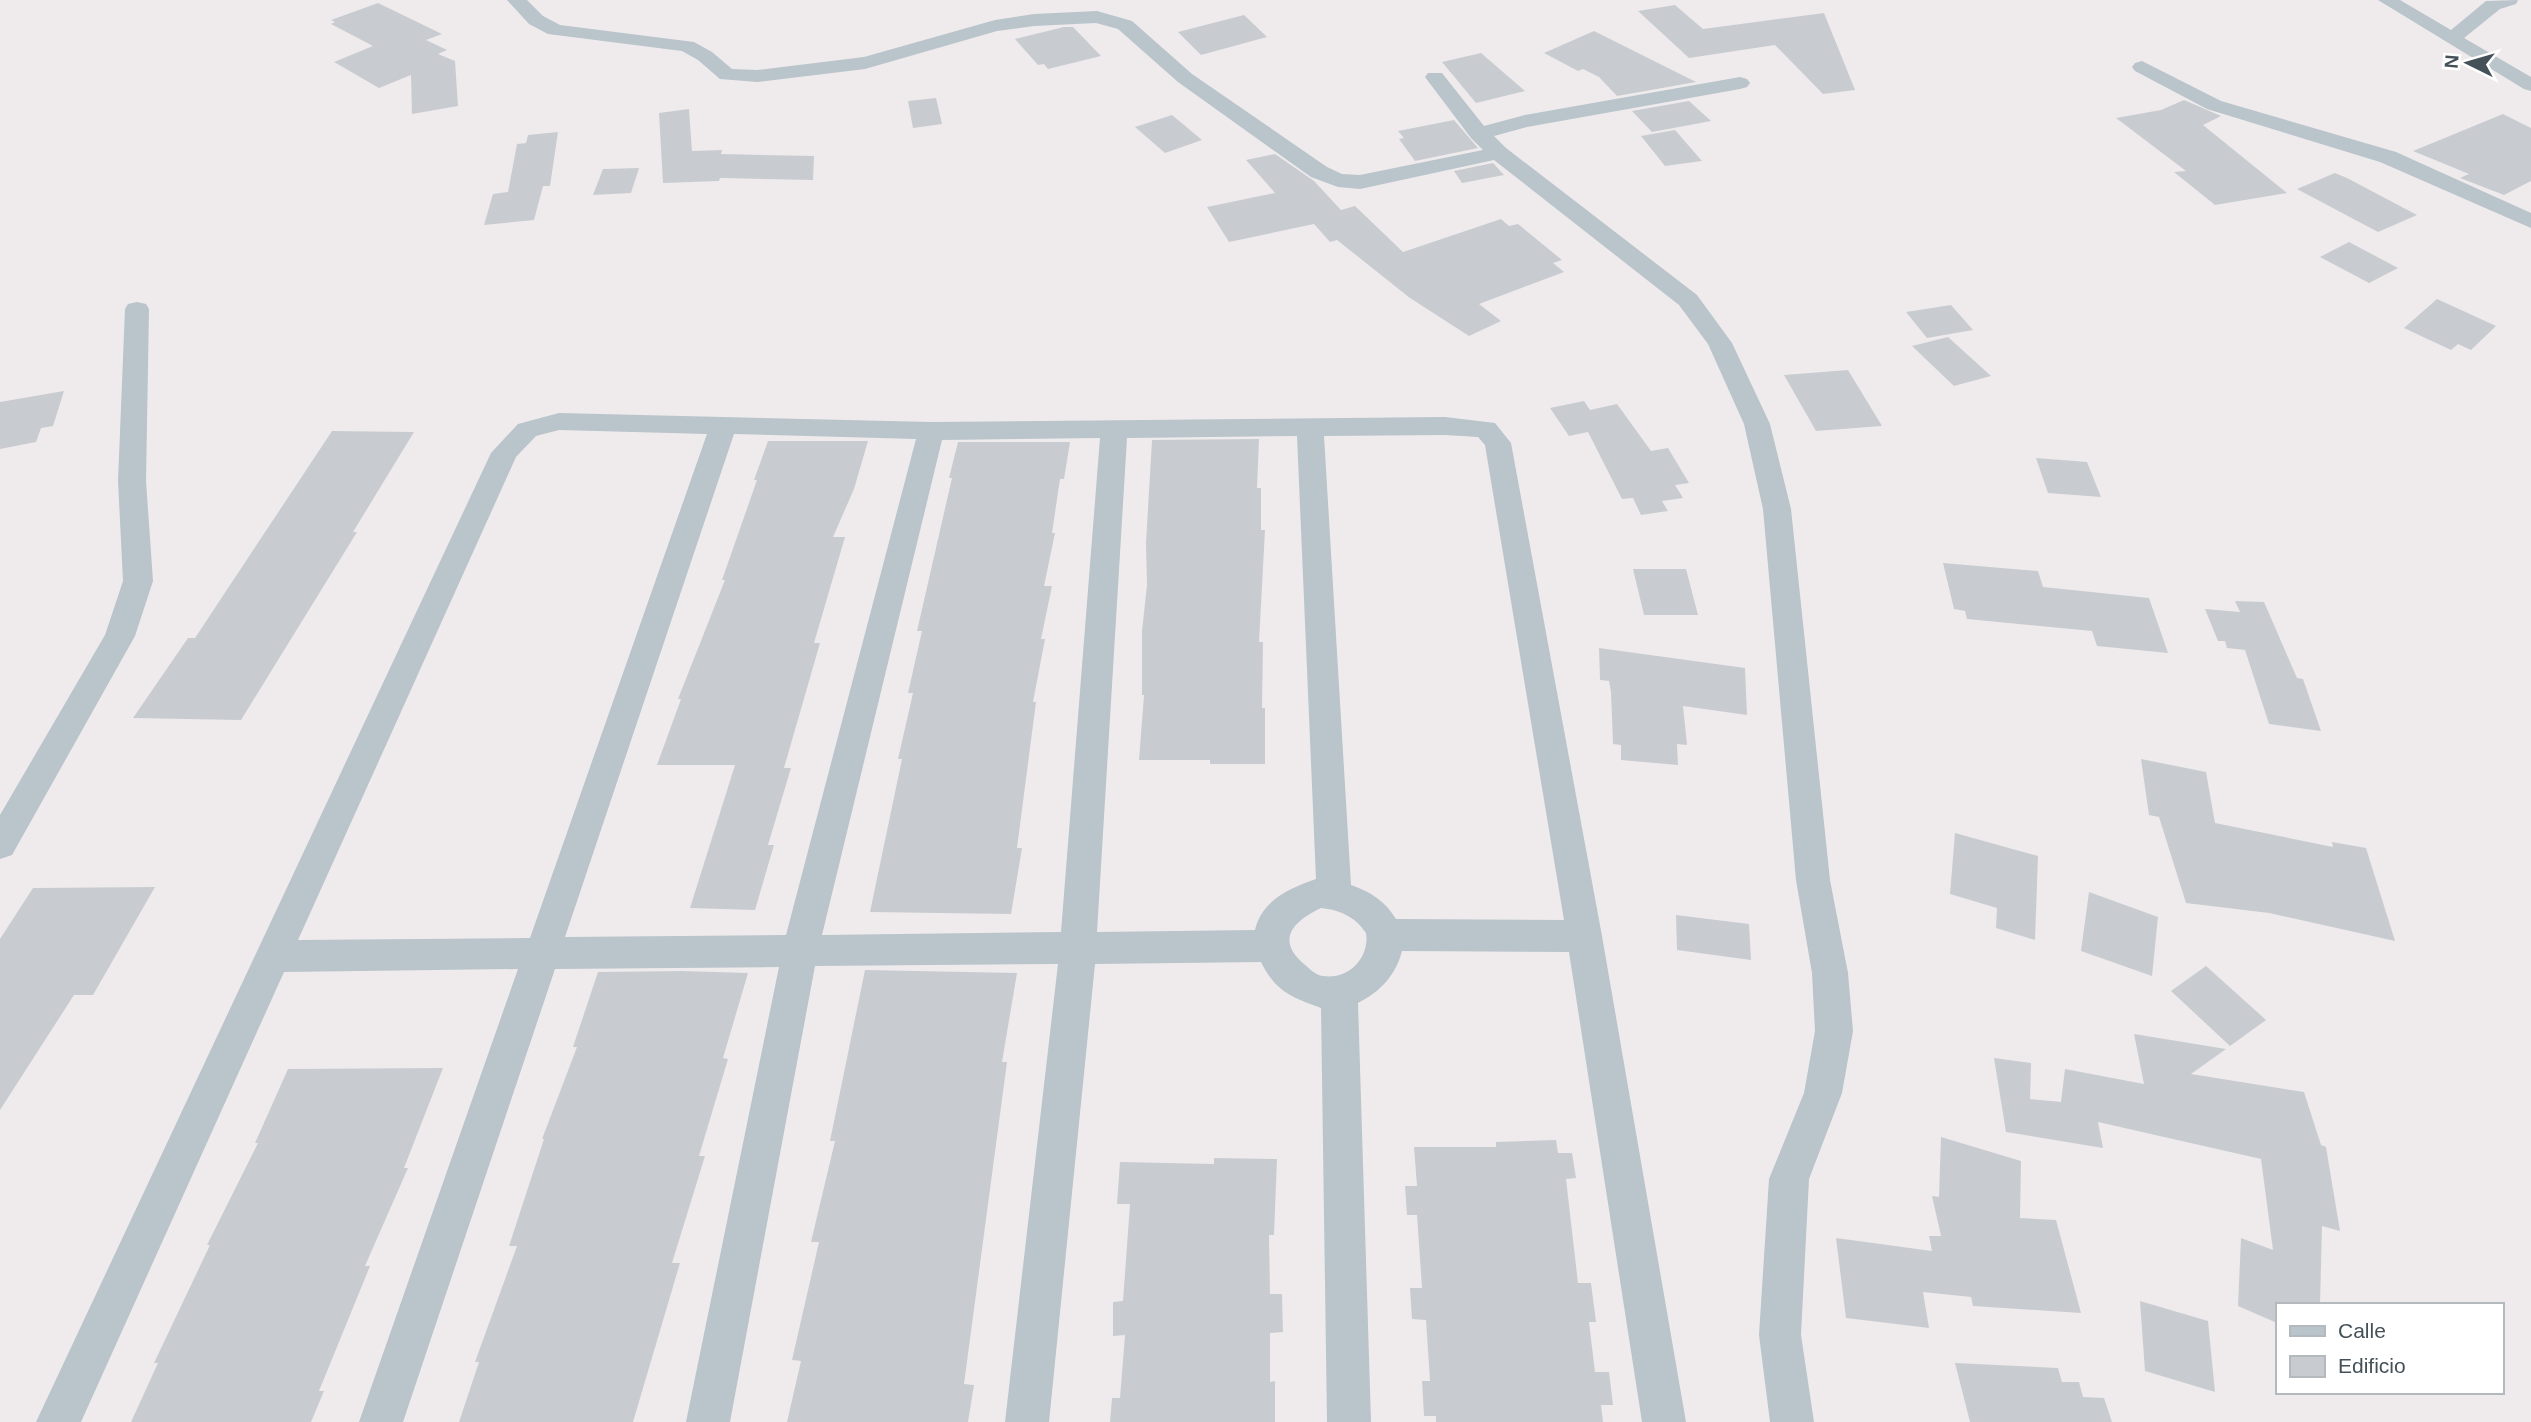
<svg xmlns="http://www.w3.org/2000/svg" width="2531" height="1422" font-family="Helvetica,sans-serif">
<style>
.building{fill:#c8ccd1}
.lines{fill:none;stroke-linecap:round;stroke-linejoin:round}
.street{fill:#b9c4cb;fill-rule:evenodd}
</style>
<rect width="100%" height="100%" fill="#efebec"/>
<g class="building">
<polygon points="378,3 442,34 426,40 447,50 438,54 455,61 458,106 412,114 411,75 379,88 334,62 373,46 331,24 335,22 331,20"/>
<polygon points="1675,5 1703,29 1824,13 1855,90 1823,94 1775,45 1689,58 1638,11"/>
<polygon points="1244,15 1267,37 1201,55 1178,32"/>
<polygon points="1064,27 1073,27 1101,56 1048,69 1044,64 1038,65 1015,39"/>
<polygon points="1594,31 1696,82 1617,96 1599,77 1583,69 1578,71 1544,53"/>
<polygon points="1481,53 1525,91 1476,103 1442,62"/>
<polygon points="936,98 942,124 913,128 908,101"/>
<polygon points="2184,100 2221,116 2203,125 2287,193 2215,205 2174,172 2186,171 2116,118 2161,110"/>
<polygon points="1689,101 1711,121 1652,132 1632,111"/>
<polygon points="689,109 692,151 722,150 721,154 814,156 813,180 720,178 719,181 663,183 659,113"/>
<polygon points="2503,114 2531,128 2531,181 2504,195 2460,178 2469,174 2413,151"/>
<polygon points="1172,115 1202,140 1165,153 1135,127"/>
<polygon points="1454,120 1478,148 1415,161 1399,139 1404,138 1398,131"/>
<polygon points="1675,130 1702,161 1665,166 1641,136"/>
<polygon points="558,132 550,186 543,186 534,220 484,225 493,194 508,192 517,144 526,143 528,135"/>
<polygon points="1275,154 1314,181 1341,210 1355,206 1403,252 1501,219 1509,226 1518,224 1562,260 1553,263 1564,272 1479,304 1501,321 1469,336 1410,298 1337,240 1330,242 1314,224 1229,242 1207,207 1275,193 1246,160"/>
<polygon points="1493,163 1504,175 1462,183 1454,171"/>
<polygon points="639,168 631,193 593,195 603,169"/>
<polygon points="2335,173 2347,178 2417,215 2378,232 2297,189"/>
<polygon points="2349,242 2398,268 2369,283 2320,257"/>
<polygon points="2437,299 2496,326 2471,350 2458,344 2451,350 2404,328"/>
<polygon points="1951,305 1973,330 1927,338 1906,312"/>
<polygon points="1948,337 1991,376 1954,386 1912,346"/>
<polygon points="1848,370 1882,426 1816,431 1784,375"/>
<polygon points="64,391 53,426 41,428 36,442 0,449 0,402"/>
<polygon points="1584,401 1590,410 1617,404 1651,451 1668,448 1689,483 1675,485 1683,498 1662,501 1668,511 1641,515 1633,498 1622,499 1588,432 1569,436 1550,408"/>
<polygon points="332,431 414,432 353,532 357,532 241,720 133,718 188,638 195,638"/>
<polygon points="1259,439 1257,488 1261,488 1261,530 1265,530 1259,642 1263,642 1262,708 1265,708 1265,764 1210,764 1210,760 1139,760 1144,695 1142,695 1142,631 1147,585 1146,543 1152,440"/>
<polygon points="768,441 868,441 854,489 833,537 845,537 814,643 820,643 784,768 791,768 768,845 774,845 755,910 690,908 735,765 657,765 681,699 678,699 725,580 722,580 757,480 754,480"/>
<polygon points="958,442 1070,442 1064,479 1060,479 1052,533 1055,533 1044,586 1052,586 1041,639 1045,639 1033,702 1036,702 1017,848 1022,848 1011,914 870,912 902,759 898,759 913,693 908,693 922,631 917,631 952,478 949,478"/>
<polygon points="2036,458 2087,462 2101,497 2048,493"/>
<polygon points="1943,563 2038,571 2043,587 2149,598 2168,653 2097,646 2092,631 1967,619 1965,611 1954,609"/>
<polygon points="1633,569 1686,569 1698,615 1644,615"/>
<polygon points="2235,601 2264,602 2297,678 2303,679 2321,731 2269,724 2245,650 2227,648 2225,641 2218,641 2205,609 2240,612"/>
<polygon points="1599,648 1745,668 1747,715 1683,706 1687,745 1677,744 1678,765 1621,760 1621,745 1613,744 1611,692 1609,681 1600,680"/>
<polygon points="2141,759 2206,772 2215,823 2333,847 2332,842 2366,848 2395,941 2269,913 2186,903 2159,817 2149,815"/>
<polygon points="1955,833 2038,856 2035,940 1996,928 1997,908 1950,894"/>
<polygon points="155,887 93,995 74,995 0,1110 0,939 33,888"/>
<polygon points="2089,892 2158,917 2152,976 2081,951"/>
<polygon points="1676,915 1749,924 1751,960 1677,950"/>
<polygon points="2206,966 2266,1020 2230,1046 2171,991"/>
<polygon points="865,970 1017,973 1002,1062 1007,1062 964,1384 974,1385 968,1422 787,1422 801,1361 792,1360 819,1242 811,1242 835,1141 830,1141"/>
<polygon points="682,971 748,973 723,1058 728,1059 699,1156 705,1156 672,1263 680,1263 633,1422 459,1422 479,1362 475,1362 517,1246 509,1246 544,1139 542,1139 577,1047 573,1047 598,972"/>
<polygon points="2134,1034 2226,1049 2191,1074 2304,1092 2321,1145 2326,1147 2340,1231 2322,1226 2320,1305 2277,1305 2277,1323 2238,1306 2241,1238 2273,1250 2261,1159 2098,1122 2103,1148 2006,1132 1994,1058 2031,1063 2030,1099 2061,1102 2065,1069 2144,1084"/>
<polygon points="443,1068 404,1168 408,1168 365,1266 370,1266 319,1391 324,1391 311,1422 131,1422 158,1363 154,1363 210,1245 207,1245 258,1143 255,1143 288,1069"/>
<polygon points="1941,1137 2021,1161 2020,1218 2056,1220 2081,1313 1973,1306 1971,1297 1923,1292 1929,1328 1846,1318 1836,1238 1932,1251 1929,1236 1941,1236 1932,1196 1939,1197"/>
<polygon points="1556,1140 1558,1153 1572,1153 1576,1178 1566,1179 1578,1283 1591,1283 1596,1322 1589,1322 1595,1372 1609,1372 1613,1405 1601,1405 1603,1422 1436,1422 1436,1416 1424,1416 1422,1381 1430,1381 1426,1320 1412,1319 1410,1288 1422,1288 1417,1215 1407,1215 1405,1186 1417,1186 1414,1147 1496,1147 1496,1142"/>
<polygon points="1214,1158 1277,1159 1274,1235 1269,1235 1270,1294 1282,1294 1283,1332 1270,1333 1270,1382 1275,1381 1275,1422 1110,1422 1112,1398 1120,1398 1125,1335 1113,1336 1113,1302 1123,1301 1130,1204 1117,1204 1120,1162 1214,1164"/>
<polygon points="2140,1301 2208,1321 2215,1392 2145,1371"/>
<polygon points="1955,1363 2058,1368 2062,1382 2079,1382 2083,1397 2104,1398 2112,1422 1970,1422"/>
</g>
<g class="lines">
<g class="street">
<polygon points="507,0 527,0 543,16 560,25 694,42 712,52 732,69 757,70 864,57 995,20 1034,14 1097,11 1132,21 1192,74 1327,167 1342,174 1360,175 1483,150 1471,138 1428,81 1425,77 1428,73 1442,73 1484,126 1525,115 1740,77 1747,79 1750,83 1747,87 1740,89 1527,127 1494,136 1506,148 1697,295 1732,343 1770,424 1791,509 1830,880 1848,973 1853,1031 1842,1093 1809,1179 1801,1335 1814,1422 1770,1422 1759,1335 1769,1179 1804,1093 1815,1031 1812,973 1796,880 1763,509 1744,424 1708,344 1679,305 1494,160 1360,189 1338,187 1311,177 1178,82 1118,29 1096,23 1034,26 997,31 865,69 757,82 720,79 698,60 682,51 548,34 529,24"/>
<polygon points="2378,0 2400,0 2451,30 2486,1 2518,0 2516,4 2500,9 2464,38 2531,77 2531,91 2524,89"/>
<polygon points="2142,61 2221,101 2396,152 2531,213 2531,228 2380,162 2207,109 2135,71 2132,67 2135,63"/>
<polygon points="137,302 146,304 149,309 146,481 153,581 135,636 12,855 0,859 0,815 105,635 123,581 118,481 125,309 128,304"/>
<path d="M559,413L931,422L1445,417L1495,423L1511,443L1602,936L1686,1422H1642L1569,952L1402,951C1396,975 1380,992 1358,1003L1371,1422H1327L1321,1008C1291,997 1276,992 1261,962L1095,964L1049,1422H1005L1058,964L815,966L730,1422H686L779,967L555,969L403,1422H359L518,969L284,972L81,1422H36L491,453L518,424ZM559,430L707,434L530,938L298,940L516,457L536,436ZM734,434L916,439L786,935L565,937ZM1445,435L1478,437L1485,445L1564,920L1396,919C1385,901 1371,892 1351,885L1324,436ZM1297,436L1316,879C1290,888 1262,900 1255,930L1097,932L1127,438ZM1100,438L1061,932L822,935L942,440ZM1321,908C1339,910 1355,916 1366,933C1370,957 1349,980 1323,976C1315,975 1310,969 1304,964C1275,939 1294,921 1321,908Z"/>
</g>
</g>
<rect x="2276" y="1303" width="228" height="91" fill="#ffffff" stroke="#b4b9bd" stroke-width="2"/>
<rect x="2290" y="1326" width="35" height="10" fill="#b9c4cb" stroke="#b4b9bd" stroke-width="2"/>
<text x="2338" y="1338" font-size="21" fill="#445159">Calle</text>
<rect x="2290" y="1356" width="35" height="21" fill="#c8ccd1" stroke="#b4b9bd" stroke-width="2"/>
<text x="2338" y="1373" font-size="21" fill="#445159">Edificio</text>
<g transform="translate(2468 63) rotate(275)" stroke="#ffffff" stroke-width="5" paint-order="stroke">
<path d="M0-5L12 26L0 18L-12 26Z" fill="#445159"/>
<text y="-10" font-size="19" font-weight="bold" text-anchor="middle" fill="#445159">N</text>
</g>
</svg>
